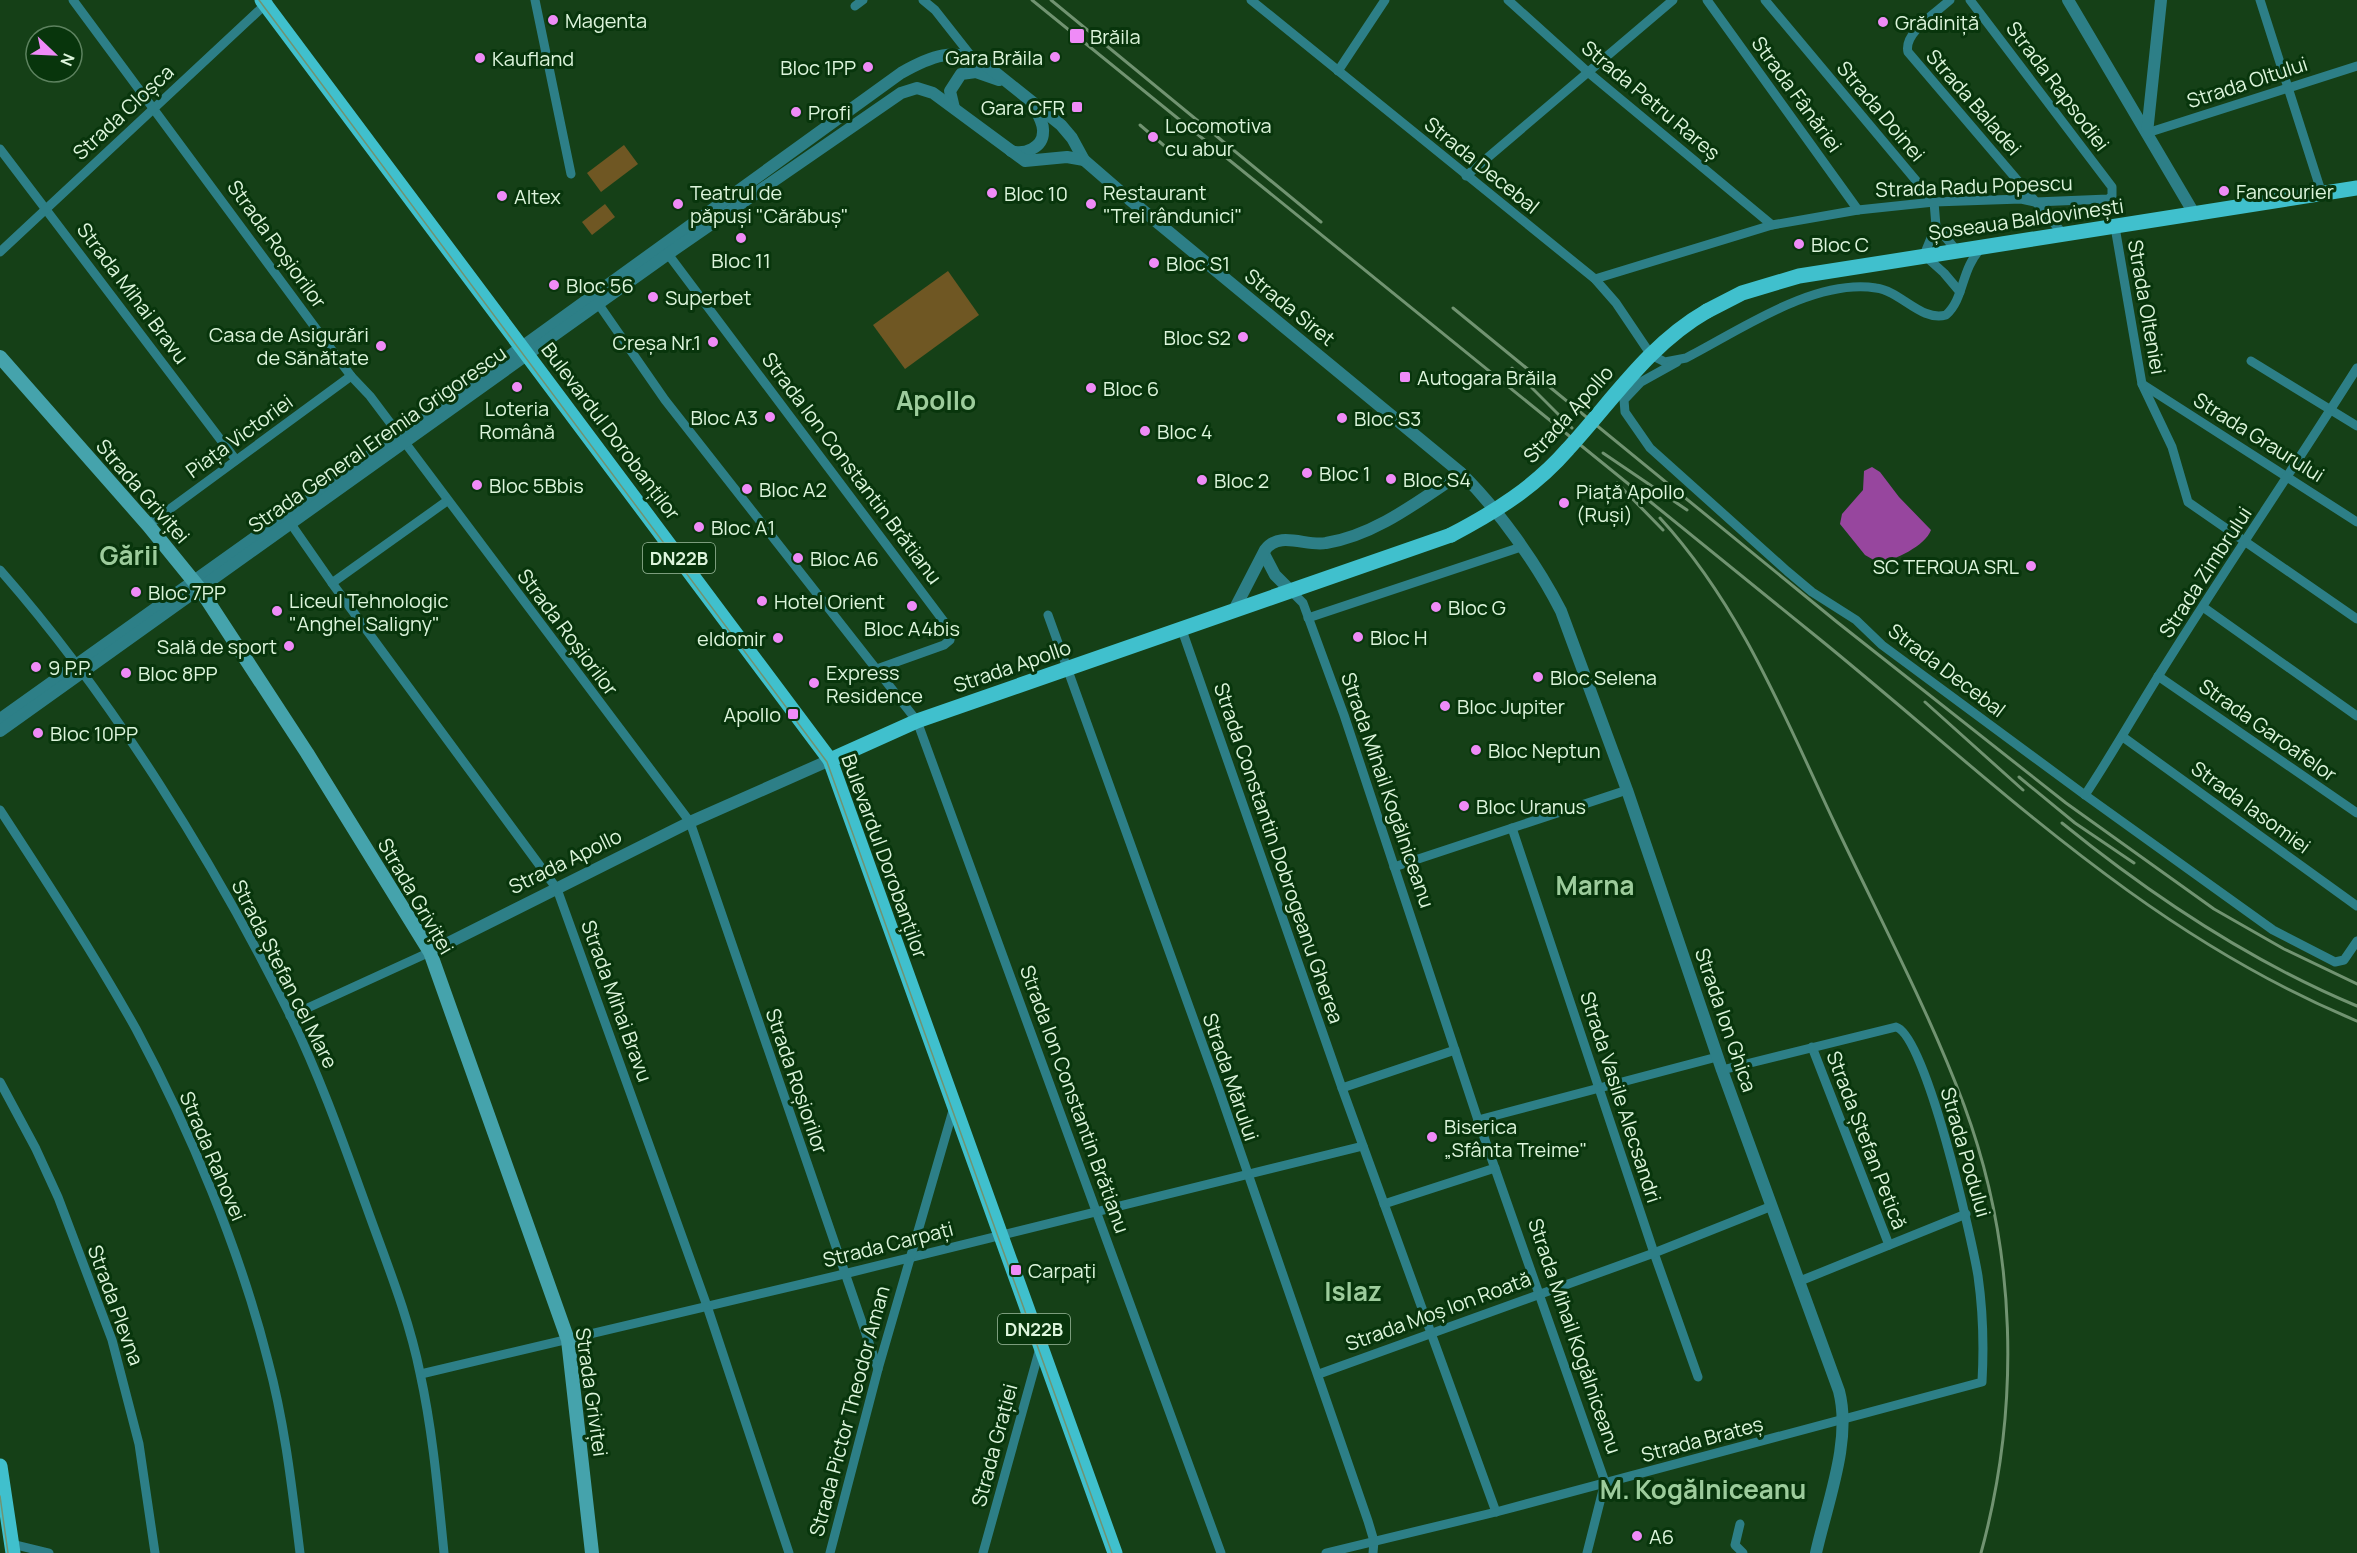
<svg xmlns="http://www.w3.org/2000/svg" width="2357" height="1553" font-family="Manrope,sans-serif">
<style>
.green{fill:#6f5723}
.water{fill:#97469e}
.lines{fill:none;stroke-linecap:round;stroke-linejoin:round}
.minor{stroke:#2d7f87;stroke-width:9}
.tertiary{stroke:#2d7f87;stroke-width:12}
.secondary{stroke:#45a3ac;stroke-width:14}
.primary{stroke:#40c0cd;stroke-width:15}
.tram{stroke:#719371;stroke-width:1.5}
.rail{stroke:#719371;stroke-width:3}
.primary-bridge{stroke:#40c0cd;stroke-width:15}
.poi-dot{fill:#ef8bf7;stroke:#08350c;stroke-width:2}
.labels{text-anchor:middle;dominant-baseline:central;stroke-width:6;stroke-linejoin:round;paint-order:stroke}
.shield{fill:#08350c;stroke:#9dbb9e;stroke-width:1.5}
.shield-label{font-size:18px;font-weight:bold;fill:#ddf5dc}
.poi-label{font-size:20px;fill:#ddf5dc;stroke:#08350c;text-anchor:start}
.street-label{font-size:20px;fill:#ddf5dc;stroke:#08350c}
.district-label{font-size:26px;font-weight:bold;fill:#9dcc9c;stroke:#08350c}
</style>
<rect width="100%" height="100%" fill="#154017"/>
<g class="green">
<polygon points="624,145 638,164 601,192 587,173"/>
<polygon points="605,204 615,217 592,235 582,222"/>
<polygon points="948,271 979,315 905,369 873,325"/>
</g>
<path class="water" d="M1872,467L1880,472L1899,497L1931,530C1925,546 1895,560 1879,563L1865,555L1840,524L1842,514L1863,490L1864,471Z"/>
<g class="lines">
<g class="minor">
<polyline points="73,0 351,376 370,396 690,822 878,1369"/>
<polyline points="535,0 571,174"/>
<polyline points="923,0 935,10 972,57"/>
<path d="M1251,0L1595,279L1616,303L1651,355L1665,362L1686,358C1739,331 1814,278 1876,288C1901,291 1921,322 1946,315C1965,298 1960,270 1982,247"/>
<polyline points="1508,0 1589,73 1772,225"/>
<polyline points="1707,0 1858,210"/>
<polyline points="1765,0 1934,202 1936,226 1924,255 1944,273 1960,292"/>
<path d="M1950,0C1937,12 1903,33 1908,52L2064,235"/>
<polyline points="2260,0 2322,194"/>
<polyline points="855,6 863,0"/>
<polyline points="1338,71 1385,0"/>
<polyline points="2147,133 2357,66"/>
<polyline points="0,149 236,460"/>
<polyline points="1466,176 1673,0"/>
<polyline points="1936,226 1957,251"/>
<polyline points="2115,227 2142,384 2172,447 2188,502 2357,619"/>
<polyline points="0,252 268,2"/>
<polyline points="668,254 951,631 950,640 944,645 874,670"/>
<polyline points="1595,279 1772,225 1858,210 1934,202 2021,199 2035,202 2108,199 2112,196 2112,187 1970,0"/>
<polyline points="595,299 665,400 917,721 1221,1553"/>
<polyline points="2251,361 2357,426"/>
<polyline points="1677,362 1641,382 1624,400 1625,412 1650,448 1787,571 1812,592 1856,620 1882,645 2085,795 2273,930 2335,962 2344,960 2357,941"/>
<polyline points="2142,384 2357,522"/>
<polyline points="291,524 332,583 557,889 707,1306 789,1553"/>
<polyline points="148,525 351,376"/>
<path d="M0,570C112,697 216,865 291,1017C321,1079 344,1145 368,1211C387,1264 409,1318 420,1373C433,1432 438,1493 444,1553"/>
<polyline points="332,583 447,501"/>
<polyline points="1291,591 1303,603 1344,715 1478,1120 1605,1482 1587,1553"/>
<polyline points="2203,607 2357,716"/>
<polyline points="1048,615 1218,1087 1368,1521 1374,1541 1373,1553"/>
<polyline points="1308,618 1521,547"/>
<polyline points="1182,630 1342,1088 1496,1512"/>
<polyline points="2158,676 2357,813"/>
<polyline points="2123,737 2357,906"/>
<path d="M2085,795C2111,756 2134,715 2159,675C2223,572 2292,471 2357,368"/>
<path d="M0,810C47,882 94,954 136,1029C190,1130 240,1250 268,1361C285,1424 292,1488 300,1553"/>
<polyline points="1512,828 1654,1253 1698,1377"/>
<polyline points="1394,867 1627,790"/>
<polyline points="290,1016 430,952"/>
<polyline points="1812,1047 1889,1245"/>
<polyline points="0,1082 36,1149 58,1197 112,1340 139,1444 155,1553"/>
<polyline points="1342,1088 1455,1050"/>
<polyline points="1478,1120 1717,1057"/>
<polyline points="1384,1204 1495,1168"/>
<polyline points="1800,1281 1966,1214"/>
<polyline points="421,1374 844,1274 1363,1146"/>
<polyline points="1319,1374 1654,1253 1772,1206"/>
<polyline points="1740,1524 1735,1545 1743,1553"/>
<polyline points="12,1544 49,1553"/>
<polyline points="830,1553 878,1369 954,1107"/>
<polyline points="983,1553 1040,1348"/>
<path d="M1326,1553L1496,1512L1982,1382C1984,1346 1983,1311 1978,1276C1972,1240 1926,1035 1896,1027L1722,1070"/>
</g>
<g class="tertiary">
<polyline points="2068,0 2195,215"/>
<polyline points="954,108 950,91 961,74 976,72 999,80"/>
<polyline points="2147,133 2161,0"/>
<path d="M1011,151C1024,155 1043,148 1043,132C1044,123 1037,113 1033,105"/>
<polyline points="1264,554 1275,575 1291,591"/>
<path d="M1233,612L1265,550C1279,530 1307,547 1326,543C1376,535 1420,500 1461,473"/>
<path d="M0,719L522,347L901,73C929,57 956,45 986,65L1061,125L1072,138L1084,160L1129,199L1461,473C1498,509 1537,564 1561,611L1627,790L1722,1070L1839,1391C1852,1441 1827,1503 1816,1553"/>
<polyline points="0,731 668,254 901,93 917,88 933,93 1025,161 1067,157 1084,160"/>
<polyline points="430,952 690,822 830,760"/>
</g>
<polyline class="secondary" points="0,357 148,525 200,589 307,753 430,952 568,1340 592,1553"/>
<g class="primary">
<polyline points="262,0 830,760 1115,1553"/>
<polyline points="1707,311 1742,293 1799,276 2357,188"/>
<polyline points="830,760 917,721 1451,535"/>
<polyline points="0,1466 13,1553"/>
</g>
<g class="tram">
<polyline points="259,0 827,762 1112,1553"/>
<polyline points="0,1496 8,1553"/>
</g>
<g class="rail">
<path d="M1032,0C1294,211 1555,425 1817,637C1993,780 2144,933 2357,1021"/>
<polyline points="1051,0 1321,222"/>
<polyline points="1140,125 1168,149"/>
<polyline points="1453,308 1837,622 2066,803 2214,909 2284,949 2357,984"/>
<polyline points="1512,368 1572,428"/>
<polyline points="1603,453 1687,510"/>
<polyline points="1617,483 1663,530"/>
<path d="M1660,518C1741,606 1785,718 1835,824C1879,917 1928,1009 1964,1105C2017,1248 2021,1406 1981,1553"/>
<polyline points="1925,702 2023,790"/>
<polyline points="2019,777 2075,823 2134,863"/>
<path d="M2062,823C2153,897 2249,961 2357,1006"/>
</g>
<path class="primary-bridge" d="M1451,535C1495,512 1535,487 1568,449C1613,400 1648,345 1707,311"/>
</g>
<g class="poi-dot">
<circle cx="553" cy="20" r="6"/>
<circle cx="1883" cy="22" r="6"/>
<rect x="1069" y="28" width="16" height="16" rx="3"/>
<circle cx="1055" cy="57" r="6"/>
<circle cx="480" cy="58" r="6"/>
<circle cx="868" cy="67" r="6"/>
<rect x="1071" y="101" width="12" height="12" rx="3"/>
<circle cx="796" cy="112" r="6"/>
<circle cx="1153" cy="137" r="6"/>
<circle cx="2224" cy="191" r="6"/>
<circle cx="992" cy="193" r="6"/>
<circle cx="502" cy="196" r="6"/>
<circle cx="678" cy="204" r="6"/>
<circle cx="1091" cy="204" r="6"/>
<circle cx="741" cy="238" r="6"/>
<circle cx="1799" cy="244" r="6"/>
<circle cx="1154" cy="263" r="6"/>
<circle cx="554" cy="285" r="6"/>
<circle cx="653" cy="297" r="6"/>
<circle cx="1243" cy="337" r="6"/>
<circle cx="713" cy="342" r="6"/>
<circle cx="381" cy="346" r="6"/>
<rect x="1399" y="371" width="12" height="12" rx="3"/>
<circle cx="517" cy="387" r="6"/>
<circle cx="1091" cy="388" r="6"/>
<circle cx="770" cy="417" r="6"/>
<circle cx="1342" cy="418" r="6"/>
<circle cx="1145" cy="431" r="6"/>
<circle cx="1307" cy="473" r="6"/>
<circle cx="1391" cy="479" r="6"/>
<circle cx="1202" cy="480" r="6"/>
<circle cx="477" cy="485" r="6"/>
<circle cx="747" cy="489" r="6"/>
<circle cx="1564" cy="503" r="6"/>
<circle cx="699" cy="527" r="6"/>
<circle cx="798" cy="558" r="6"/>
<circle cx="2031" cy="566" r="6"/>
<circle cx="136" cy="592" r="6"/>
<circle cx="762" cy="601" r="6"/>
<circle cx="912" cy="606" r="6"/>
<circle cx="1436" cy="607" r="6"/>
<circle cx="277" cy="611" r="6"/>
<circle cx="1358" cy="637" r="6"/>
<circle cx="778" cy="638" r="6"/>
<circle cx="289" cy="646" r="6"/>
<circle cx="36" cy="667" r="6"/>
<circle cx="126" cy="673" r="6"/>
<circle cx="1538" cy="677" r="6"/>
<circle cx="814" cy="683" r="6"/>
<circle cx="1445" cy="706" r="6"/>
<rect x="787" y="708" width="12" height="12" rx="3"/>
<circle cx="38" cy="733" r="6"/>
<circle cx="1476" cy="750" r="6"/>
<circle cx="1464" cy="806" r="6"/>
<circle cx="1432" cy="1137" r="6"/>
<rect x="1010" y="1264" width="12" height="12" rx="3"/>
<circle cx="1637" cy="1536" r="6"/>
</g>
<g class="labels">
<g class="shield">
<rect x="643" y="543" width="72" height="30" rx="4.5"/>
<rect x="998" y="1314" width="72" height="30" rx="4.5"/>
</g>
<g class="shield-label">
<text x="679" y="558">DN22B</text>
<text x="1034" y="1329">DN22B</text>
</g>
<g class="poi-label">
<text x="565" y="20">Magenta</text>
<text x="1895" y="22">Grădiniță</text>
<text x="1090" y="36">Brăila</text>
<text x="1043" y="57" text-anchor="end">Gara Brăila</text>
<text x="492" y="58">Kaufland</text>
<text x="856" y="67" text-anchor="end">Bloc 1PP</text>
<text x="1065" y="107" text-anchor="end">Gara CFR</text>
<text x="808" y="112">Profi</text>
<text x="1165" y="125">Locomotiva<tspan x="1165" dy="23">cu abur</tspan></text>
<text x="2236" y="191">Fancourier</text>
<text x="690" y="192">Teatrul de<tspan x="690" dy="23">păpuși "Cărăbuș"</tspan></text>
<text x="1103" y="192">Restaurant<tspan x="1103" dy="23">"Trei rândunici"</tspan></text>
<text x="1004" y="193">Bloc 10</text>
<text x="514" y="196">Altex</text>
<text x="1811" y="244">Bloc C</text>
<text x="741" y="260" text-anchor="middle">Bloc 11</text>
<text x="1166" y="263">Bloc S1</text>
<text x="566" y="285">Bloc 56</text>
<text x="665" y="297">Superbet</text>
<text x="369" y="334" text-anchor="end">Casa de Asigurări<tspan x="369" dy="23">de Sănătate</tspan></text>
<text x="1231" y="337" text-anchor="end">Bloc S2</text>
<text x="701" y="342" text-anchor="end">Creșa Nr.1</text>
<text x="1417" y="377">Autogara Brăila</text>
<text x="1103" y="388">Bloc 6</text>
<text x="517" y="408" text-anchor="middle">Loteria<tspan x="517" dy="23">Română</tspan></text>
<text x="758" y="417" text-anchor="end">Bloc A3</text>
<text x="1354" y="418">Bloc S3</text>
<text x="1157" y="431">Bloc 4</text>
<text x="1319" y="473">Bloc 1</text>
<text x="1403" y="479">Bloc S4</text>
<text x="1214" y="480">Bloc 2</text>
<text x="489" y="485">Bloc 5Bbis</text>
<text x="759" y="489">Bloc A2</text>
<text x="1576" y="491">Piață Apollo<tspan x="1576" dy="23">(Ruși)</tspan></text>
<text x="711" y="527">Bloc A1</text>
<text x="810" y="558">Bloc A6</text>
<text x="2019" y="566" text-anchor="end">SC TERQUA SRL</text>
<text x="148" y="592">Bloc 7PP</text>
<text x="289" y="600">Liceul Tehnologic<tspan x="289" dy="23">"Anghel Saligny"</tspan></text>
<text x="774" y="601">Hotel Orient</text>
<text x="1448" y="607">Bloc G</text>
<text x="912" y="628" text-anchor="middle">Bloc A4bis</text>
<text x="1370" y="637">Bloc H</text>
<text x="766" y="638" text-anchor="end">eldomir</text>
<text x="277" y="646" text-anchor="end">Sală de sport</text>
<text x="48" y="667">9 P.P.</text>
<text x="826" y="672">Express<tspan x="826" dy="23">Residence</tspan></text>
<text x="138" y="673">Bloc 8PP</text>
<text x="1550" y="677">Bloc Selena</text>
<text x="1457" y="706">Bloc Jupiter</text>
<text x="781" y="714" text-anchor="end">Apollo</text>
<text x="50" y="733">Bloc 10PP</text>
<text x="1488" y="750">Bloc Neptun</text>
<text x="1476" y="806">Bloc Uranus</text>
<text x="1444" y="1126">Biserica<tspan x="1444" dy="23">„Sfânta Treime"</tspan></text>
<text x="1028" y="1270">Carpați</text>
<text x="1649" y="1536">A6</text>
</g>
<g class="street-label">
<text transform="translate(2247 82) rotate(-18)">Strada Oltului</text>
<text transform="translate(2058 86) rotate(53)">Strada Rapsodiei</text>
<text transform="translate(1797 94) rotate(54)">Strada Fânăriei</text>
<text transform="translate(1651 100) rotate(40)">Strada Petru Rareș</text>
<text transform="translate(1974 102) rotate(49)">Strada Baladei</text>
<text transform="translate(1881 111) rotate(50)">Strada Doinei</text>
<text transform="translate(123 112) rotate(-43)">Strada Cloșca</text>
<text transform="translate(1482 165) rotate(39)">Strada Decebal</text>
<text transform="translate(1974 186) rotate(-2)">Strada Radu Popescu</text>
<text transform="translate(2026 219) rotate(-8)">Șoseaua Baldovinești</text>
<text transform="translate(277 244) rotate(54)">Strada Roșiorilor</text>
<text transform="translate(133 293) rotate(53)">Strada Mihai Bravu</text>
<text transform="translate(1290 307) rotate(39)">Strada Siret</text>
<text transform="translate(2147 307) rotate(80)">Strada Olteniei</text>
<text transform="translate(1568 414) rotate(-48)">Strada Apollo</text>
<text transform="translate(611 431) rotate(53)">Bulevardul Dorobanților</text>
<text transform="translate(239 436) rotate(-36)">Piața Victoriei</text>
<text transform="translate(2259 437) rotate(32)">Strada Graurului</text>
<text transform="translate(377 439) rotate(-35)">Strada General Eremia Grigorescu</text>
<text transform="translate(852 468) rotate(53)">Strada Ion Constantin Brătianu</text>
<text transform="translate(143 491) rotate(49)">Strada Griviței</text>
<text transform="translate(2205 572) rotate(-57)">Strada Zimbrului</text>
<text transform="translate(568 632) rotate(53)">Strada Roșiorilor</text>
<text transform="translate(1012 666) rotate(-19)">Strada Apollo</text>
<text transform="translate(1947 670) rotate(37)">Strada Decebal</text>
<text transform="translate(2268 730) rotate(35)">Strada Garoafelor</text>
<text transform="translate(1388 790) rotate(71)">Strada Mihail Kogălniceanu</text>
<text transform="translate(2251 807) rotate(36)">Strada Iasomiei</text>
<text transform="translate(1279 853) rotate(71)">Strada Constantin Dobrogeanu Gherea</text>
<text transform="translate(885 856) rotate(70)">Bulevardul Dorobanților</text>
<text transform="translate(565 861) rotate(-26)">Strada Apollo</text>
<text transform="translate(416 896) rotate(60)">Strada Griviței</text>
<text transform="translate(285 974) rotate(63)">Strada Ștefan cel Mare</text>
<text transform="translate(617 1001) rotate(70)">Strada Mihai Bravu</text>
<text transform="translate(1726 1020) rotate(71)">Strada Ion Ghica</text>
<text transform="translate(1231 1077) rotate(71)">Strada Mărului</text>
<text transform="translate(797 1081) rotate(71)">Strada Roșiorilor</text>
<text transform="translate(1621 1097) rotate(72)">Strada Vasile Alecsandri</text>
<text transform="translate(1075 1099) rotate(70)">Strada Ion Constantin Brătianu</text>
<text transform="translate(1867 1140) rotate(69)">Strada Ștefan Petică</text>
<text transform="translate(1966 1152) rotate(74)">Strada Podului</text>
<text transform="translate(213 1156) rotate(67)">Strada Rahovei</text>
<text transform="translate(888 1244) rotate(-14)">Strada Carpați</text>
<text transform="translate(116 1305) rotate(70)">Strada Plevna</text>
<text transform="translate(1438 1311) rotate(-20)">Strada Moș Ion Roată</text>
<text transform="translate(1575 1336) rotate(71)">Strada Mihail Kogălniceanu</text>
<text transform="translate(592 1392) rotate(82)">Strada Griviței</text>
<text transform="translate(849 1411) rotate(-75)">Strada Pictor Theodor Aman</text>
<text transform="translate(1702 1439) rotate(-15)">Strada Brateș</text>
<text transform="translate(994 1445) rotate(-75)">Strada Grației</text>
</g>
<g class="district-label">
<text x="936" y="400">Apollo</text>
<text x="129" y="555">Gării</text>
<text x="1595" y="885">Marna</text>
<text x="1353" y="1291">Islaz</text>
<text x="1703" y="1489">M. Kogălniceanu</text>
</g>
</g>
<g transform="translate(54 54) rotate(113)"><circle r="28" fill="#08350c" stroke="#5d825f" stroke-width="1.5"/>
<path d="M0-4.5L10 22L0 15L-10 22Z" fill="#ef8bf7"/>
<text y="-9" font-size="16" font-weight="bold" text-anchor="middle" fill="#ddf5dc">N</text>
</g>
</svg>
